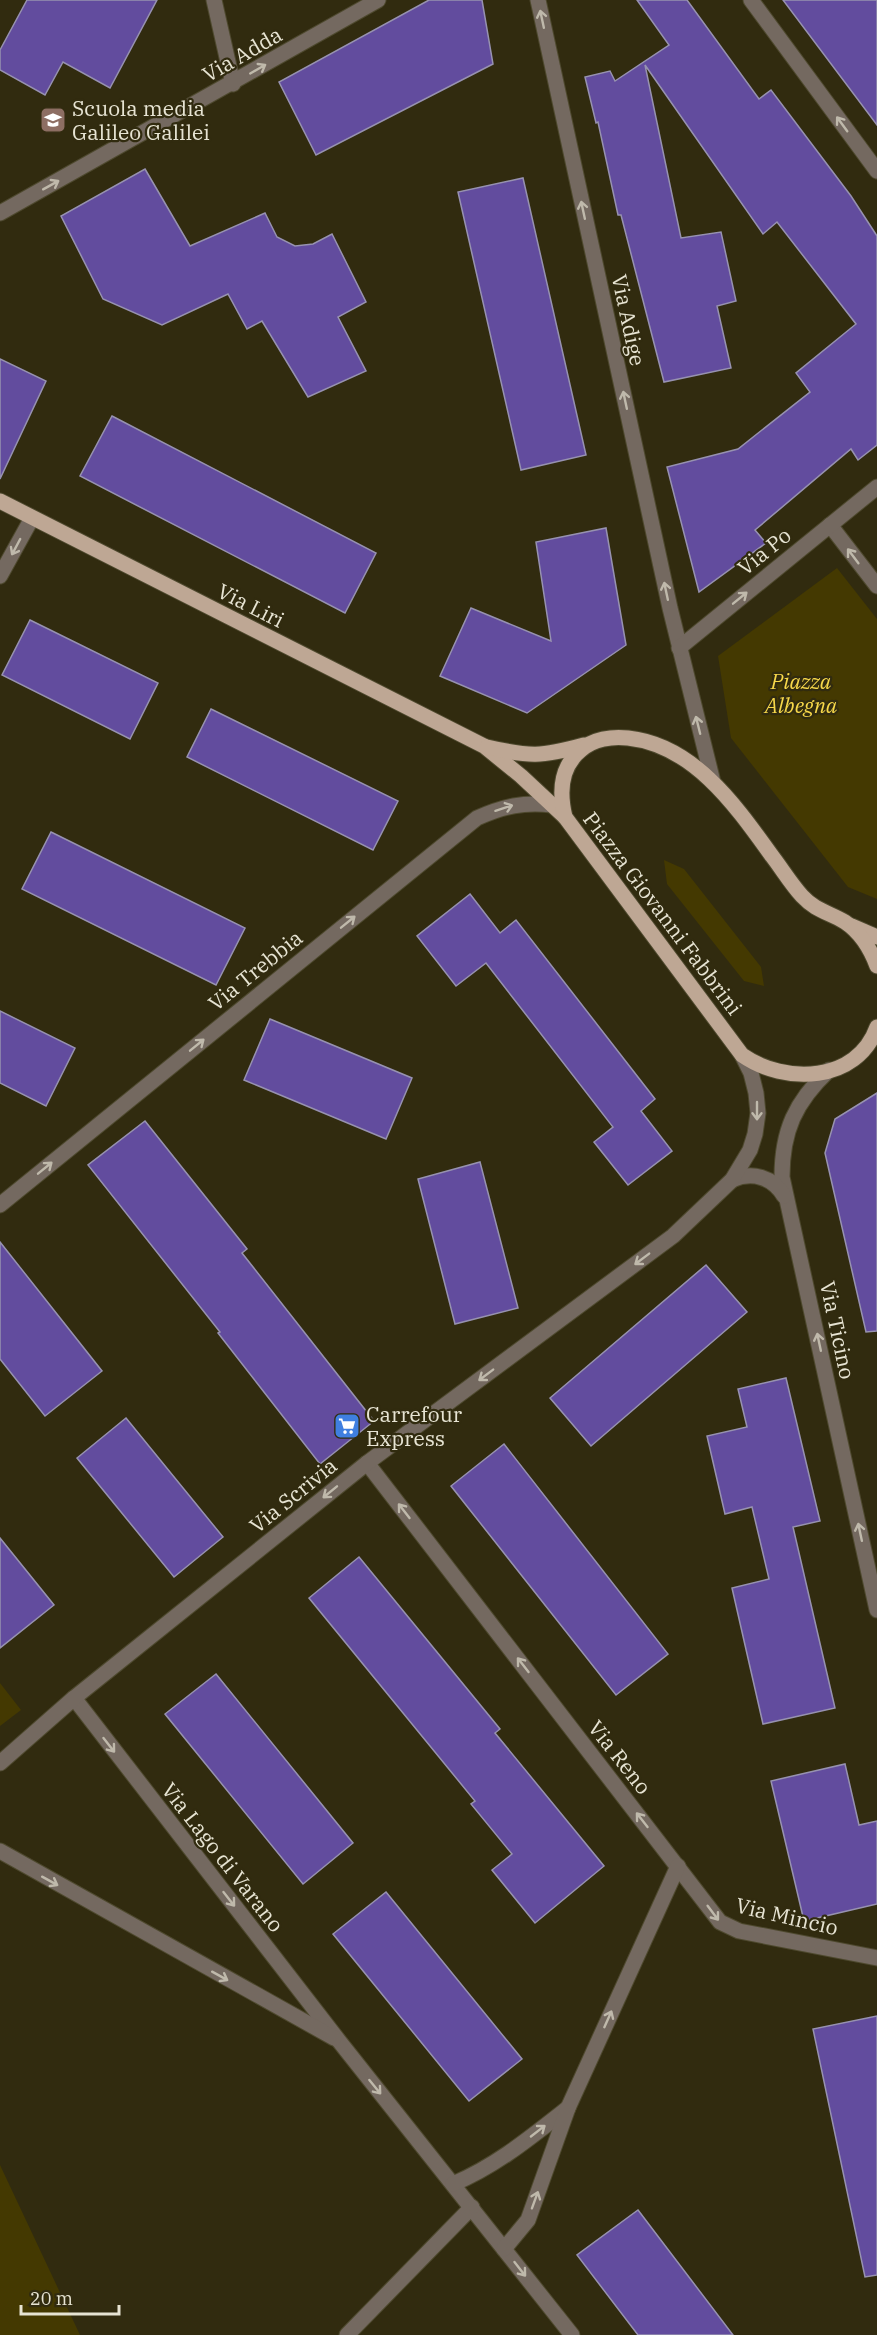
<svg xmlns="http://www.w3.org/2000/svg" width="877" height="2335" font-family="'IBM Plex Serif',serif">
<style>
.green{fill:#443901}
.building{fill:#624c9e;stroke:#9792b0;stroke-width:1.5}
.lines{fill:none;stroke-linecap:round;stroke-linejoin:round}
.minor-casing{stroke:#4e492e;stroke-width:17}
.major-casing{stroke:#4e492e;stroke-width:17}
.minor{stroke:#746960;stroke-width:15}
.major{stroke:#bea794;stroke-width:15}
.oneway{stroke:#bfb9ab}
.labels{text-anchor:middle;dominant-baseline:central;stroke-width:4.5;stroke-linejoin:round;paint-order:stroke}
.street-label{font-size:21px;fill:#e7e4d3;stroke:#312b0f}
.poi-label{font-size:21px;fill:#e7e4d3;stroke:#312b0f;text-anchor:start}
.park-label{font-size:21px;font-style:italic;fill:#f7d84a;stroke:#312b0f}
</style>
<rect width="100%" height="100%" fill="#312b0f"/>
<g class="green">
<polygon points="837,568 877,619 877,899 848,887 731,738 718,656"/>
<polygon points="664,860 684,869 761,967 764,986 744,981 667,884"/>
<polygon points="0,1683 21,1710 0,1726"/>
<polygon points="0,2165 80,2335 0,2335"/>
</g>
<g class="building">
<polygon points="27,0 157,0 110,88 63,62 45,95 0,70 0,50"/>
<polygon points="429,0 482,0 493,64 316,155 279,82"/>
<polygon points="637,0 687,0 759,99 771,90 851,196 877,236 877,445 858,460 851,449 755,530 766,543 699,592 667,467 738,449 810,392 796,373 856,324 777,222 763,234 645,65 681,238 721,232 736,301 717,306 731,368 664,382 621,215 618,215 598,122 596,123 585,77 610,71 615,81 669,45"/>
<polygon points="783,0 877,0 877,125"/>
<polygon points="145,169 190,246 265,213 277,237 295,246 313,244 332,234 366,302 338,317 366,371 308,397 262,321 247,329 228,294 162,325 103,299 61,216"/>
<polygon points="523,178 586,455 521,470 458,192"/>
<polygon points="0,359 46,381 0,479"/>
<polygon points="112,416 376,553 345,613 80,476"/>
<polygon points="606,528 626,645 527,713 440,676 471,608 551,641 536,542"/>
<polygon points="30,620 158,683 130,739 2,675"/>
<polygon points="211,709 398,801 373,850 187,757"/>
<polygon points="51,832 245,928 216,985 22,889"/>
<polygon points="470,894 500,933 516,920 655,1099 641,1111 672,1151 628,1185 594,1142 613,1127 486,963 456,986 417,936"/>
<polygon points="0,1011 75,1048 46,1106 0,1083"/>
<polygon points="270,1019 412,1078 386,1139 244,1080"/>
<polygon points="877,1093 877,1331 866,1332 825,1153 835,1119"/>
<polygon points="145,1121 247,1249 242,1253 374,1421 320,1464 218,1333 220,1332 88,1165"/>
<polygon points="480,1162 518,1308 455,1324 418,1179"/>
<polygon points="0,1242 102,1371 45,1416 0,1359"/>
<polygon points="706,1265 747,1312 591,1446 550,1398"/>
<polygon points="786,1378 820,1521 793,1527 835,1708 763,1724 732,1588 769,1579 752,1507 725,1514 707,1436 747,1427 738,1389"/>
<polygon points="126,1418 223,1537 174,1577 77,1458"/>
<polygon points="504,1444 668,1654 616,1695 451,1486"/>
<polygon points="0,1538 54,1605 0,1648"/>
<polygon points="359,1557 500,1729 495,1733 604,1866 535,1923 492,1870 512,1854 471,1804 475,1801 309,1598"/>
<polygon points="216,1674 353,1843 303,1884 165,1714"/>
<polygon points="845,1764 859,1825 877,1821 877,1904 804,1921 771,1781"/>
<polygon points="386,1892 522,2059 469,2101 333,1934"/>
<polygon points="877,2016 877,2275 865,2277 813,2029"/>
<polygon points="638,2210 733,2335 638,2335 577,2255"/>
</g>
<g class="lines">
<g class="minor-casing">
<g id="minor">
<polyline points="214,0 233,84"/>
<polyline points="538,0 670,608 713,782"/>
<polyline points="751,0 877,171"/>
<polyline points="0,213 378,0"/>
<polyline points="830,525 877,586"/>
<polyline points="0,576 32,518"/>
<polyline points="679,648 877,487"/>
<path d="M829,1070C795,1102 782,1131 782,1177L877,1610"/>
<path d="M732,1180C752,1171 773,1177 784,1196"/>
<path d="M0,1205L477,818C504,806 523,802 552,805"/>
<polyline points="367,1463 720,1922 739,1931 877,1958"/>
<polyline points="74,1698 339,2041 572,2335"/>
<polyline points="0,1763 74,1698 367,1463 673,1236 732,1180 750,1150 755,1134 758,1113 756,1093 751,1073 742,1055"/>
<polyline points="0,1851 334,2038"/>
<path d="M453,2184C496,2166 531,2137 568,2108"/>
<polyline points="504,2249 528,2220 568,2108 678,1866"/>
<polyline points="347,2335 472,2207"/>
</g>
</g>
<g class="major-casing">
<g id="major">
<polyline points="0,501 484,746 521,776 565,817"/>
<path d="M487,747C530,757 541,757 584,745"/>
<polyline points="852,926 877,937"/>
<path d="M877,966C871,950 860,932 845,922C828,912 816,911 802,896C791,884 782,869 772,856C736,806 694,745 628,738C612,736 593,739 581,750C560,767 559,792 565,817L742,1055C785,1085 857,1083 877,1027"/>
</g>
</g>
<use href="#minor" class="minor"/>
<use href="#major" class="major"/>
</g>
<defs><path id="oneway-shaft" d="M-6 0H5M1.5-3L5.5 0L1.5 3" fill="none" stroke-width="1.6" stroke-linecap="round" stroke-linejoin="round" transform="scale(1.5)"/></defs>
<g class="oneway">
<use href="#oneway-shaft" transform="translate(542 19) rotate(-102)"/>
<use href="#oneway-shaft" transform="translate(258 69) rotate(-30)"/>
<use href="#oneway-shaft" transform="translate(842 124) rotate(-126)"/>
<use href="#oneway-shaft" transform="translate(51 185) rotate(-29)"/>
<use href="#oneway-shaft" transform="translate(583 210) rotate(-102)"/>
<use href="#oneway-shaft" transform="translate(625 400) rotate(-102)"/>
<use href="#oneway-shaft" transform="translate(16 547) rotate(118)"/>
<use href="#oneway-shaft" transform="translate(853 556) rotate(-127)"/>
<use href="#oneway-shaft" transform="translate(666 591) rotate(-102)"/>
<use href="#oneway-shaft" transform="translate(740 598) rotate(-39)"/>
<use href="#oneway-shaft" transform="translate(698 725) rotate(-104)"/>
<use href="#oneway-shaft" transform="translate(504 808) rotate(-18)"/>
<use href="#oneway-shaft" transform="translate(348 922) rotate(-39)"/>
<use href="#oneway-shaft" transform="translate(197 1045) rotate(-39)"/>
<use href="#oneway-shaft" transform="translate(757 1111) rotate(90)"/>
<use href="#oneway-shaft" transform="translate(45 1168) rotate(-39)"/>
<use href="#oneway-shaft" transform="translate(642 1259) rotate(143)"/>
<use href="#oneway-shaft" transform="translate(819 1342) rotate(-102)"/>
<use href="#oneway-shaft" transform="translate(486 1375) rotate(143)"/>
<use href="#oneway-shaft" transform="translate(330 1492) rotate(141)"/>
<use href="#oneway-shaft" transform="translate(404 1511) rotate(-128)"/>
<use href="#oneway-shaft" transform="translate(860 1532) rotate(-102)"/>
<use href="#oneway-shaft" transform="translate(523 1665) rotate(-128)"/>
<use href="#oneway-shaft" transform="translate(109 1745) rotate(52)"/>
<use href="#oneway-shaft" transform="translate(642 1820) rotate(-128)"/>
<use href="#oneway-shaft" transform="translate(50 1881) rotate(29)"/>
<use href="#oneway-shaft" transform="translate(229 1899) rotate(52)"/>
<use href="#oneway-shaft" transform="translate(713 1913) rotate(53)"/>
<use href="#oneway-shaft" transform="translate(220 1976) rotate(29)"/>
<use href="#oneway-shaft" transform="translate(608 2019) rotate(-66)"/>
<use href="#oneway-shaft" transform="translate(375 2087) rotate(51)"/>
<use href="#oneway-shaft" transform="translate(538 2131) rotate(-38)"/>
<use href="#oneway-shaft" transform="translate(535 2200) rotate(-70)"/>
<use href="#oneway-shaft" transform="translate(520 2269) rotate(52)"/>
</g>
<defs>
<g id="school-square" transform="scale(1.35)"><rect x="-9" y="-9" width="18" height="18" rx="4" fill="#8d6e63" stroke="#312b0f"/><path d="M0-5L7-2L0 1L-7-2ZM-4 1L0 2.5L4 1V4Q0 6-4 4Z" fill="#fff"/></g>
<g id="supermarket-square" transform="scale(1.35)"><rect x="-9" y="-9" width="18" height="18" rx="4" fill="#3f7fe0" stroke="#312b0f"/><path d="M-6-5.5h2.5l.6 2H6L4.5 2H-2.5L-4.4-4H-6ZM-1.5 3.2a1.3 1.3 0 1 0 .1 0ZM3 3.2a1.3 1.3 0 1 0 .1 0Z" fill="#fff"/></g>
</defs>
<g fill-rule="evenodd">
<use href="#school-square" x="53" y="120"/>
<use href="#supermarket-square" x="347" y="1426"/>
</g>
<g class="labels">
<g class="street-label">
<text transform="translate(242 54) rotate(-30)">Via Adda</text>
<text transform="translate(629 320) rotate(78)">Via Adige</text>
<text transform="translate(764 551) rotate(-39)">Via Po</text>
<text transform="translate(251 605) rotate(27)">Via Liri</text>
<text transform="translate(663 913) rotate(53)">Piazza Giovanni Fabbrini</text>
<text transform="translate(255 970) rotate(-39)">Via Trebbia</text>
<text transform="translate(838 1330) rotate(78)">Via Ticino</text>
<text transform="translate(293 1495) rotate(-39)">Via Scrivia</text>
<text transform="translate(620 1757) rotate(52)">Via Reno</text>
<text transform="translate(223 1857) rotate(52)">Via Lago di Varano</text>
<text transform="translate(787 1916) rotate(13)">Via Mincio</text>
</g>
<g class="poi-label">
<text x="72" y="108">Scuola media<tspan x="72" dy="24">Galileo Galilei</tspan></text>
<text x="366" y="1414">Carrefour<tspan x="366" dy="24">Express</tspan></text>
</g>
<g class="park-label">
<text x="801" y="681">Piazza<tspan x="801" dy="24">Albegna</tspan></text>
</g>
</g>
<path d="M21 2305v9h98v-9" fill="none" stroke="#e7e4d3" stroke-width="3"/>
<text x="30" y="2305" font-size="18" fill="#e7e4d3" stroke="#312b0f" stroke-width="4.5" paint-order="stroke">20 m</text>
</svg>
